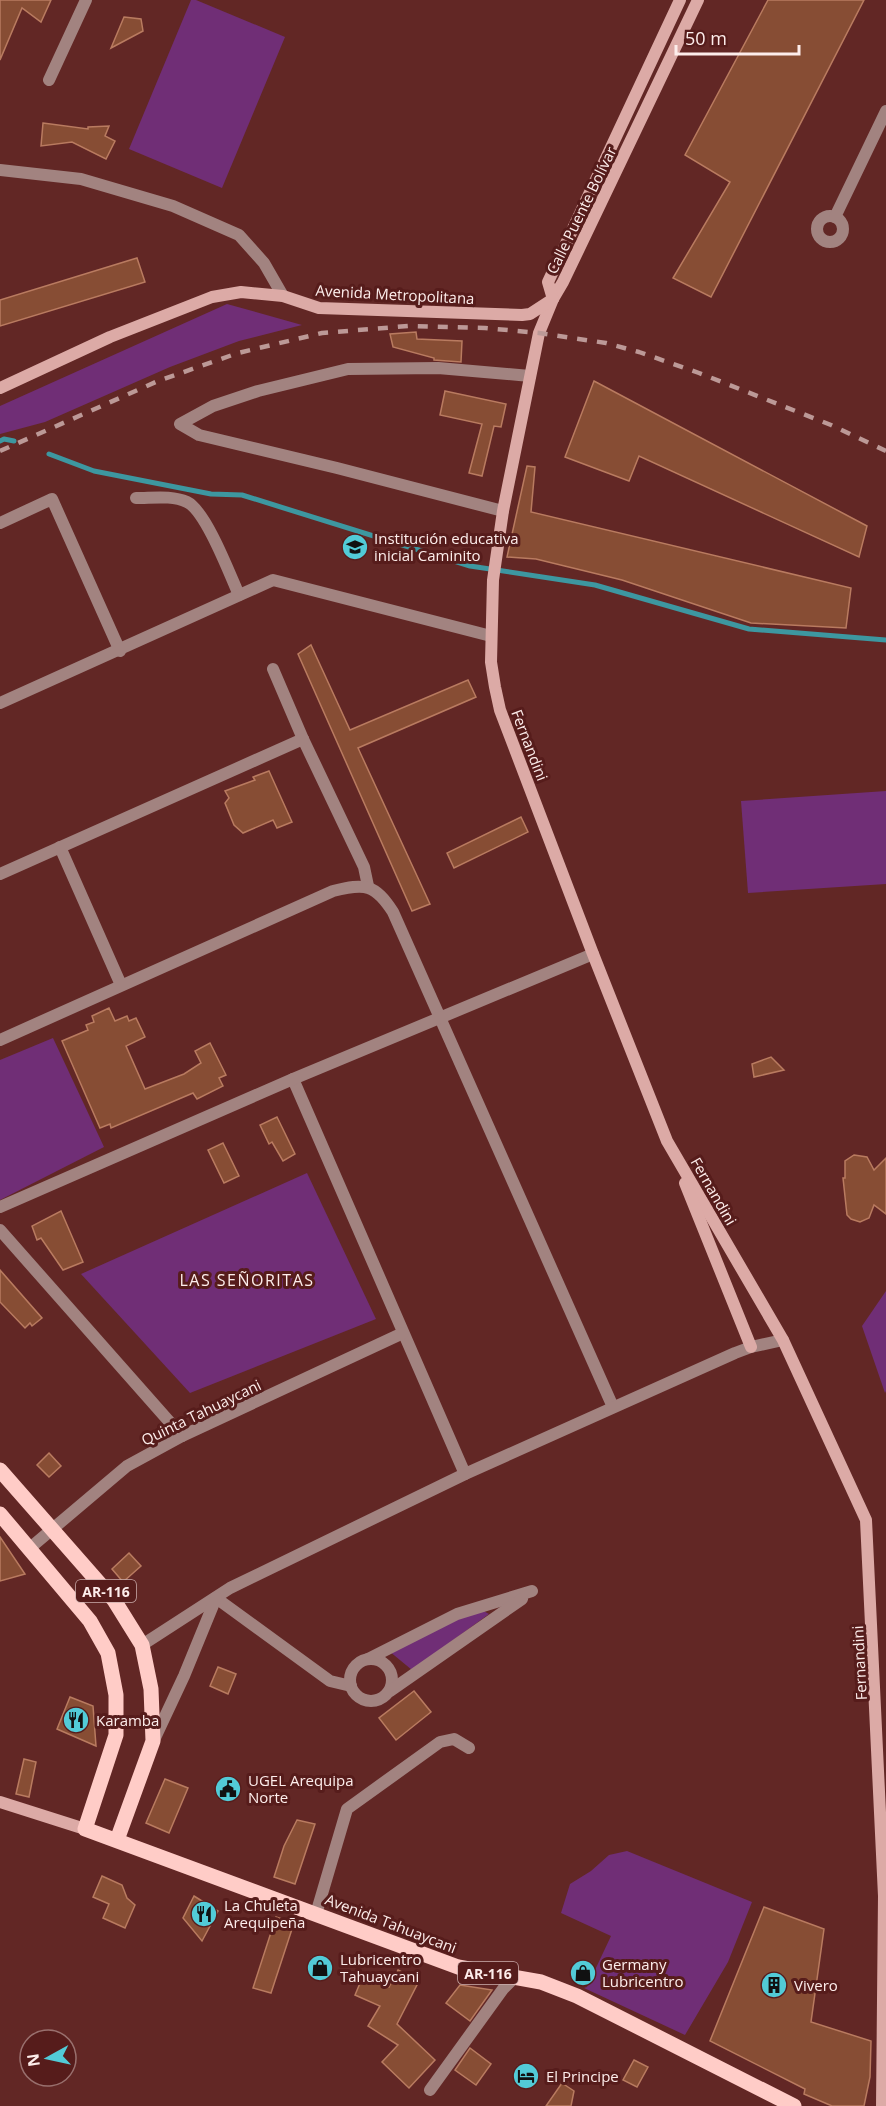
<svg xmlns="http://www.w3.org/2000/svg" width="886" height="2106" font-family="'Open Sans',sans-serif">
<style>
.green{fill:#702e76}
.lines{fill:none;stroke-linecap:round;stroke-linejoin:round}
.stream{stroke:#3d97a0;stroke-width:5}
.building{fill:#874d34;stroke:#b97b60;stroke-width:1.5}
.street{stroke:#a28380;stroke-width:12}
.secondary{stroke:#dcaaa6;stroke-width:12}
.primary{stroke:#ffccc7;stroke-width:15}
.rail{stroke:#bc9997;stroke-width:4.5;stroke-dasharray:10 10;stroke-linecap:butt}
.labels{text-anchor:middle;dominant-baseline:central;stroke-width:6;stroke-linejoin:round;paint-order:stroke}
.shield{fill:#561c1b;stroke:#cbaead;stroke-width:1.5}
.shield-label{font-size:14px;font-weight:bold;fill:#fdedeb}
.street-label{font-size:15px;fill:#fdedeb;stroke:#561c1b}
.poi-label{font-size:15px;fill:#fdedeb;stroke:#561c1b;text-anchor:start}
.neighbourhood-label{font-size:16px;letter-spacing:1.5px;fill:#fdedeb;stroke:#561c1b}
</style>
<rect width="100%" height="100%" fill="#622725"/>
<g class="green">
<polygon points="191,0 196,0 285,37 222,188 129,149"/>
<polygon points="227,304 302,325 239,341 170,367 45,422 0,434 0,406"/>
<polygon points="886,791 886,884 748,893 741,801"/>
<polygon points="53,1038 104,1147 0,1200 0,1060"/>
<polygon points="307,1173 376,1319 190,1393 81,1274"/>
<polygon points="886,1291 886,1391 885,1393 862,1326"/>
<polygon points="478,1608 489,1614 412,1670 389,1651"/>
<polygon points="627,1851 752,1902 728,1962 685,2035 584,1988 587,1987 611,1936 561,1913 570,1884 591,1871 609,1855"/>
</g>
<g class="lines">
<g class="stream">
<polyline points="0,441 4,439 14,441"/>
<polyline points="49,454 94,471 211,494 242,495 470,566 595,585 749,629 886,640"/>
</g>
</g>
<g class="building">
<polygon points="0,0 51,0 41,22 22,8 0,60"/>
<polygon points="768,0 864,0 711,297 673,278 730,182 685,155"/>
<polygon points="124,17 141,19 143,31 111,48"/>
<polygon points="43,123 88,129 88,127 109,126 105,136 115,141 106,159 72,142 41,146"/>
<polygon points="137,258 145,282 0,326 0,300"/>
<polygon points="416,332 417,339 462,341 461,362 434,360 434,358 393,347 390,334"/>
<polygon points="594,381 867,526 859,557 639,456 629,481 565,457"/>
<polygon points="445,391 506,404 501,427 494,426 482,476 469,473 482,424 440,415"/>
<polygon points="527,466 535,467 531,512 851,588 846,628 751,623 622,580 536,559 507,557"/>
<polygon points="311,645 350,730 468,680 476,697 358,748 430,904 412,911 298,654"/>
<polygon points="269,771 292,822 277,828 273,820 243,833 234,825 225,803 229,798 225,791 255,780 253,777"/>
<polygon points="521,817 528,832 454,868 447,853"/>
<polygon points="109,1008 115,1021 127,1016 129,1021 136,1018 145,1037 126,1046 145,1089 184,1074 201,1063 195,1051 210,1043 226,1075 219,1078 223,1086 197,1099 193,1093 111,1128 110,1124 100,1128 62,1041 88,1030 86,1025 94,1022 92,1016"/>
<polygon points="771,1057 784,1070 754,1077 752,1064"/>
<polygon points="277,1117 295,1154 283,1161 272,1142 269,1144 260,1125"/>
<polygon points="223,1143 239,1176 224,1183 208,1150"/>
<polygon points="854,1155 867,1157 874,1170 886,1158 886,1214 874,1205 869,1218 860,1222 851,1219 847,1215 843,1178 845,1178 845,1161"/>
<polygon points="61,1211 83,1262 63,1270 41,1238 37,1240 32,1226"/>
<polygon points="0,1270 42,1318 32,1326 30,1323 25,1328 0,1302"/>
<polygon points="49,1453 61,1466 49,1477 37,1465"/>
<polygon points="0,1537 25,1574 0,1581"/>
<polygon points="129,1553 141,1566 123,1582 112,1569"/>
<polygon points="218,1667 236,1674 228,1694 210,1686"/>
<polygon points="414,1691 431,1712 396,1740 379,1718"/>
<polygon points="70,1697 93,1706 96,1746 57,1729"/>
<polygon points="24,1759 36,1762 29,1797 16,1794"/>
<polygon points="165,1779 188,1788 169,1833 146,1823"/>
<polygon points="297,1820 315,1824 295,1884 274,1877 284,1846"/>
<polygon points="102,1876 122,1885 127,1898 135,1905 125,1928 103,1918 109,1904 93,1897"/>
<polygon points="194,1896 218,1911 202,1941 183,1918"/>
<polygon points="764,1907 824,1929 811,2022 871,2041 870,2077 864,2106 832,2106 804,2094 805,2089 710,2041"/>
<polygon points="276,1917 294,1923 271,1993 253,1988"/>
<polygon points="398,1970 419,1981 397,2024 435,2060 409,2088 382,2062 398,2045 368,2026 380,2006 355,1995 363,1976 389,1987"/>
<polygon points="460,1985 492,1990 470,2021 446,2003"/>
<polygon points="470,2048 491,2064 476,2085 455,2070"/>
<polygon points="634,2060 648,2067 637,2087 623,2080"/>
<polygon points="562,2083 574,2091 571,2106 546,2106"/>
</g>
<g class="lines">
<g class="street">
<polyline points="49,80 86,0"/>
<polyline points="0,170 81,179 173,206 239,235 264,263 283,296"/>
<circle cx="830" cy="229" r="13"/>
<polyline points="835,217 886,111"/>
<path d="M136,498C153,498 172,495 187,502C206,511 230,575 239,595"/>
<polyline points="503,511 337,468 199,435 180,424 213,406 258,391 348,369 438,368 530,376"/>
<polyline points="0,523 52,499 120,651"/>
<polyline points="273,669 303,739 364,867 368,886"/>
<polyline points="0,703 273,580 491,636"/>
<polyline points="60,847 121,985"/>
<polyline points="0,874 303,739"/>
<path d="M0,1040L333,891C365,883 375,884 393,912L613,1407"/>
<polyline points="293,1079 465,1474"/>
<polyline points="0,1207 293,1079 593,954"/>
<polyline points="0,1230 182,1436"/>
<polyline points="30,1548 127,1466 182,1436 403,1333"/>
<polyline points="216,1598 330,1681 351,1686"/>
<polyline points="142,1645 230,1588 465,1474 735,1353 751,1347 783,1340"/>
<circle cx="371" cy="1680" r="21"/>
<polyline points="368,1659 457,1614 532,1591"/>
<polyline points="390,1691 522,1599"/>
<polyline points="154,1740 184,1676 216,1598"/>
<polyline points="316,1914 347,1809 440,1742 454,1739 469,1748"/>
<polyline points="430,2090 503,1989 514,1978"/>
</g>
<g class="secondary">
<polyline points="698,0 563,282 553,299 539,333 503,511 493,580 491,662 495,687 500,710 593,954 667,1141 783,1340 866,1520 884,1896 882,2106"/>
<polyline points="553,299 548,282 680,0"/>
<polyline points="0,388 110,337 212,297 241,292 283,296 319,308 522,315 530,314 553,299"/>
<polyline points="685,1183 751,1347"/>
<polyline points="0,1802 85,1829"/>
</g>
<g class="primary">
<polyline points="0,1470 114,1600 142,1645 151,1689 153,1741 117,1840"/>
<polyline points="0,1514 90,1621 108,1653 116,1695 116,1735 85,1829 458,1967 541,1982 577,1996 794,2106"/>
</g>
<polyline class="rail" points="0,451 158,381 238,353 322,333 408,326 485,328 539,333 606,343 639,352 699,373 831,425 886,451"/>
</g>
<defs>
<g id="school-disc" transform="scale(1.35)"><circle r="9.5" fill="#52cbd7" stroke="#561c1b"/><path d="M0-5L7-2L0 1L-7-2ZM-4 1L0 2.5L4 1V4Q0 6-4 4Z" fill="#111"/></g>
<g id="restaurant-disc" transform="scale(1.35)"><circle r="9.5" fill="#52cbd7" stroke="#561c1b"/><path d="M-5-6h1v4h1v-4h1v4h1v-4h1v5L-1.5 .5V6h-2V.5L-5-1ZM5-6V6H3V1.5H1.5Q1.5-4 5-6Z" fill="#111"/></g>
<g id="civic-disc" transform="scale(1.35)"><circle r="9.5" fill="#52cbd7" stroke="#561c1b"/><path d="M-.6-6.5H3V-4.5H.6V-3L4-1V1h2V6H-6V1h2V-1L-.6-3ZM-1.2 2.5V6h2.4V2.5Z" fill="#111"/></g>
<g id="shop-disc" transform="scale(1.35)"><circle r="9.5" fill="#52cbd7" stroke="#561c1b"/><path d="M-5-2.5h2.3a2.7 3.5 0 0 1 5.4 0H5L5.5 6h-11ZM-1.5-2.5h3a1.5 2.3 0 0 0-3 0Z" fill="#111"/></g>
<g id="building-disc" transform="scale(1.35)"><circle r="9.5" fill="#52cbd7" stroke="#561c1b"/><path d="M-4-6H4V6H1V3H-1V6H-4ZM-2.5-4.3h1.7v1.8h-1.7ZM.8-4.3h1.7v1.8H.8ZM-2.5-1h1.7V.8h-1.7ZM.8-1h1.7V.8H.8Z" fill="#111"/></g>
<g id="hotel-disc" transform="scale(1.35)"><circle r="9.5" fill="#52cbd7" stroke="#561c1b"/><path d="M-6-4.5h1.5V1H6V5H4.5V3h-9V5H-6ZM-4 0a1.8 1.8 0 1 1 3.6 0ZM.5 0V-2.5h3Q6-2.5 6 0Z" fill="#111"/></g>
</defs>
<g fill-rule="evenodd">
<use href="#school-disc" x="355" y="547"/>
<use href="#restaurant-disc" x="76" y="1720"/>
<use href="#civic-disc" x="228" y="1789"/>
<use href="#restaurant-disc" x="204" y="1914"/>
<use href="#shop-disc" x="320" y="1968"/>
<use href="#shop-disc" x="583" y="1973"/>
<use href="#building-disc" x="774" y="1985"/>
<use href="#hotel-disc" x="526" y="2076"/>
</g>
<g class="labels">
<g class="shield">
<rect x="76" y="1580" width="60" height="22" rx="4.5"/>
<rect x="458" y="1962" width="60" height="22" rx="4.5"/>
</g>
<g class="shield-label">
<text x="106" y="1591">AR-116</text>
<text x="488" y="1973">AR-116</text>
</g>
<g class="street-label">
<text transform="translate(581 210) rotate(-64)">Calle Puente Bolívar</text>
<text transform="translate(395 294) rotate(3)">Avenida Metropolitana</text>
<text transform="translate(530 745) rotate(69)">Fernandini</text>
<text transform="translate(714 1191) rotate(60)">Fernandini</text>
<text transform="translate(201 1412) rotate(-26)">Quinta Tahuaycani</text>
<text transform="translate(859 1663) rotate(-93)">Fernandini</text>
<text transform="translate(391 1923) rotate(21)">Avenida Tahuaycani</text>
</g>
<g class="poi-label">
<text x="374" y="538">Institución educativa<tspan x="374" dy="17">inicial Caminito</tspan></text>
<text x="96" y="1720">Karamba</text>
<text x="248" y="1780">UGEL Arequipa<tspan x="248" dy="17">Norte</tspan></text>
<text x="224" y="1905">La Chuleta<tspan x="224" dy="17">Arequipeña</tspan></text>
<text x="340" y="1959">Lubricentro<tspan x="340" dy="17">Tahuaycani</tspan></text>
<text x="602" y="1964">Germany<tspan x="602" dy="17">Lubricentro</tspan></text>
<text x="794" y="1985">Vivero</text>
<text x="546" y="2076">El Principe</text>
</g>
<g class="neighbourhood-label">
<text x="247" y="1280">LAS SEÑORITAS</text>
</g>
</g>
<g transform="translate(48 2058) rotate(262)"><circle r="28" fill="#561c1b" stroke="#99706e" stroke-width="1.5"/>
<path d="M0-4.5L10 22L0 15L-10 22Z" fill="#52cbd7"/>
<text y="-9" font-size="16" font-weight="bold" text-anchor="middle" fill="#fdedeb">N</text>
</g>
<path d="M676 45v9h123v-9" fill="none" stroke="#fdedeb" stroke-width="3"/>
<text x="685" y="45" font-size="18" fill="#fdedeb" stroke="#561c1b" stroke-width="4.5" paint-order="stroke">50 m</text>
</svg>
